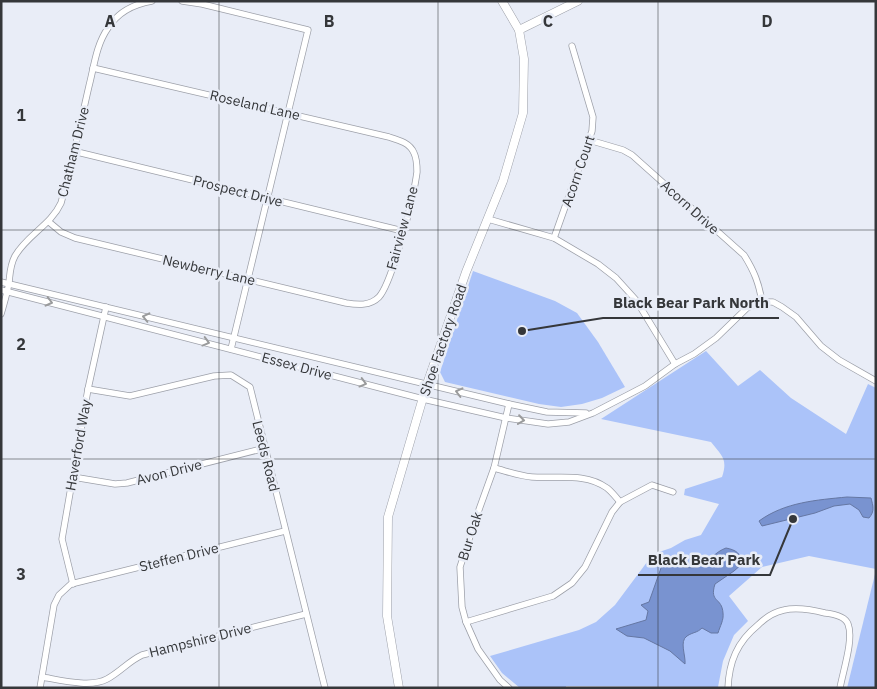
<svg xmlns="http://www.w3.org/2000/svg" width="877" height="689" font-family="'IBM Plex Sans',sans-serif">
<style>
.green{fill:#abc3f9}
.water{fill:#7993d0;stroke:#6577a3}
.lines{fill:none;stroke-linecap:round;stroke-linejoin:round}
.street-casing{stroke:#9da0a9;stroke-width:7}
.secondary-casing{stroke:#9da0a9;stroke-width:9}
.street{stroke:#fff;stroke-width:5.5}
.secondary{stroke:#fff;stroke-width:8}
.oneway{stroke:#9a9b9c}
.grid{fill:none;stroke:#35373a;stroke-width:1;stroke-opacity:0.55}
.labels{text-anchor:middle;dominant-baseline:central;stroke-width:5;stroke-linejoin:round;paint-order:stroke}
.street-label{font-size:14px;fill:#35373a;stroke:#e9edf7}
.grid-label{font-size:16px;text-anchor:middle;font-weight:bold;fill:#35373a;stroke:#e9edf7;stroke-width:5;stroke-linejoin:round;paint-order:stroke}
.leader{fill:none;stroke:#35373a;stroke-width:2}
.callout-dot{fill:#35373a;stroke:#e9edf7;stroke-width:2}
.callout-label{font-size:15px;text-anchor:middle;font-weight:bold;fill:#35373a;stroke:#e9edf7;stroke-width:5;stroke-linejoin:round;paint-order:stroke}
</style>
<rect width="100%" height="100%" fill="#e9edf7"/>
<g class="green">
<polygon points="473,271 555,301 577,313 598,342 625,387 602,398 582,404 561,407 539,404 445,382 440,372"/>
<path d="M706,351L738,386L760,370L791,398L846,434L868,384L876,388V569L809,556L762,567L729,596L748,621L734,635L723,661L718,687L566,686V688H520L502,673L490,656L579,630L596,622L615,605L653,554L671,548L685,540L701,535L719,504L684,495L685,489L722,477C728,459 722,456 711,442L601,419Z"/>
<polygon points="876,570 876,688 847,688"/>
</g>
<g class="water">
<path d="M847,497L871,498C873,506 875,511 869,518L863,517L859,510L850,504L834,506L815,513L762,526L759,521C785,502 817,500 847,497Z"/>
<path d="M726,548C736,550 741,553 742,564L734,571L715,584C709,603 722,597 723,613C724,620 720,626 718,633H711L702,628C697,633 693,632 687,636C679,641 686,656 685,664L670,651L644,638L627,636L616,629L646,620L648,611L641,605L649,602L661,568L666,561C675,566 693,571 702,565C711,560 715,552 726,548Z"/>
</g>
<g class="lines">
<g class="street-casing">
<g id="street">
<polyline points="182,1 202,4 308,30 231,349"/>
<path d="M589,140L623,150L632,155L744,255C754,271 759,283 762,302"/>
<polyline points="73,151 403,231"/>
<polyline points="488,219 554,238 598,264 616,278 636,300 675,364"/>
<path d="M49,222L61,232L75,238L346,303C358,305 370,306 379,297C393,281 414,195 417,172C417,166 417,159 414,153C410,143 399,140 389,137L93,68"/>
<polyline points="554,238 592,131 593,117 572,46"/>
<polyline points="1,282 509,404 547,412 586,413"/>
<polyline points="1,290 423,399 506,418 548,424 569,422 593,413 645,386 675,364 694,354 716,338 747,308 762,302 773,302 782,307 796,317 821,346 839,360 876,381"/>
<path d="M1,314C4,304 7,293 9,283C10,273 10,265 15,256C27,235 51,225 61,203C72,164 80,125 89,86C94,67 96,45 108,28C118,12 134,4 152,1"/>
<polyline points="88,389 130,396 214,376 231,375 250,387 325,688"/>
<polyline points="509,404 494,468 476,518 460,567 462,607 466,622 478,649 500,680 509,688"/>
<path d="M494,468C506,471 519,476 532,477C556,479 585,472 607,488C612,492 616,497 620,502"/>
<polyline points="73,477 115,484 127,483 265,448"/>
<polyline points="73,584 62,539 88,389 106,307"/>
<polyline points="466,622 553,596 572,583 585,567 612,512 620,502 652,485 673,492"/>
<path d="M42,677C60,680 91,688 107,679C120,672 129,661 142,655L306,614"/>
<polyline points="40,688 54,605 59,595 71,584 285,531"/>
<path d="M728,688C729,662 737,642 758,625C765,618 774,612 784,610C797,607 813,610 825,613C834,614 845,616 848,624C854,639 843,671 840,688"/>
</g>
</g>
<g class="secondary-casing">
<g id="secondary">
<polyline points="519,30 578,1"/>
<polyline points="399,688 387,616 388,517 427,384 466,272 503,181 523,113 524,59 519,30 502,1"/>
</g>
</g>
<use href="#street" class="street"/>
<use href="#secondary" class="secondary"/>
</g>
<defs><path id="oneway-chevron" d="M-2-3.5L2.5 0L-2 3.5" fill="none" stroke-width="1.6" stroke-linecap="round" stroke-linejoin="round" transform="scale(1.25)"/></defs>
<g class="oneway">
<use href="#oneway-chevron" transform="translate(49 302) rotate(14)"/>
<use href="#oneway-chevron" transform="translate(146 317) rotate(-167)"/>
<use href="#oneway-chevron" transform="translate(206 342) rotate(15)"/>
<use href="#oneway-chevron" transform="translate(363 383) rotate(15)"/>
<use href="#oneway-chevron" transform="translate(459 392) rotate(-166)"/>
<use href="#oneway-chevron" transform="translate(521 420) rotate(8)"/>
</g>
<path class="grid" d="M219,1V688M438,1V688M658,1V688M1,230H876M1,459H876"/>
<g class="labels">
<g class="street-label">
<text transform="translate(255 105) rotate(13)">Roseland Lane</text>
<text transform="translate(73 152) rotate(-76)">Chatham Drive</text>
<text transform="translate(578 171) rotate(-71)">Acorn Court</text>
<text transform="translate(238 191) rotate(14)">Prospect Drive</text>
<text transform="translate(690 207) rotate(42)">Acorn Drive</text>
<text transform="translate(402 228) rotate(-75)">Fairview Lane</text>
<text transform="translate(209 270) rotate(13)">Newberry Lane</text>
<text transform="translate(443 340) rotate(-71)">Shoe Factory Road</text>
<text transform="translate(297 366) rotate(15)">Essex Drive</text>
<text transform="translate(78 445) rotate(-80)">Haverford Way</text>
<text transform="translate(266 456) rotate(76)">Leeds Road</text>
<text transform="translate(169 472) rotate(-14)">Avon Drive</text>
<text transform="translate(470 536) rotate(-72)">Bur Oak</text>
<text transform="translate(179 557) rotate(-14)">Steffen Drive</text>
<text transform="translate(200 640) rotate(-14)">Hampshire Drive</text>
</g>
</g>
<g class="grid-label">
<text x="110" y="27">A</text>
<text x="329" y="27">B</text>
<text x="548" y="27">C</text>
<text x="767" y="27">D</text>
<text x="21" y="121">1</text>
<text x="21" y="350">2</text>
<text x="21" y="580">3</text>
</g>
<path class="leader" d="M522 331L603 318H779M793 519L770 575H638"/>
<g class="callout-dot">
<circle cx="522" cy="331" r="5"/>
<circle cx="793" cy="519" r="5"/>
</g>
<g class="callout-label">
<text x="691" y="308">Black Bear Park North</text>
<text x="704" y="565">Black Bear Park</text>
</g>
<rect width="877" height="689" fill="none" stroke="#35373a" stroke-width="5"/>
</svg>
